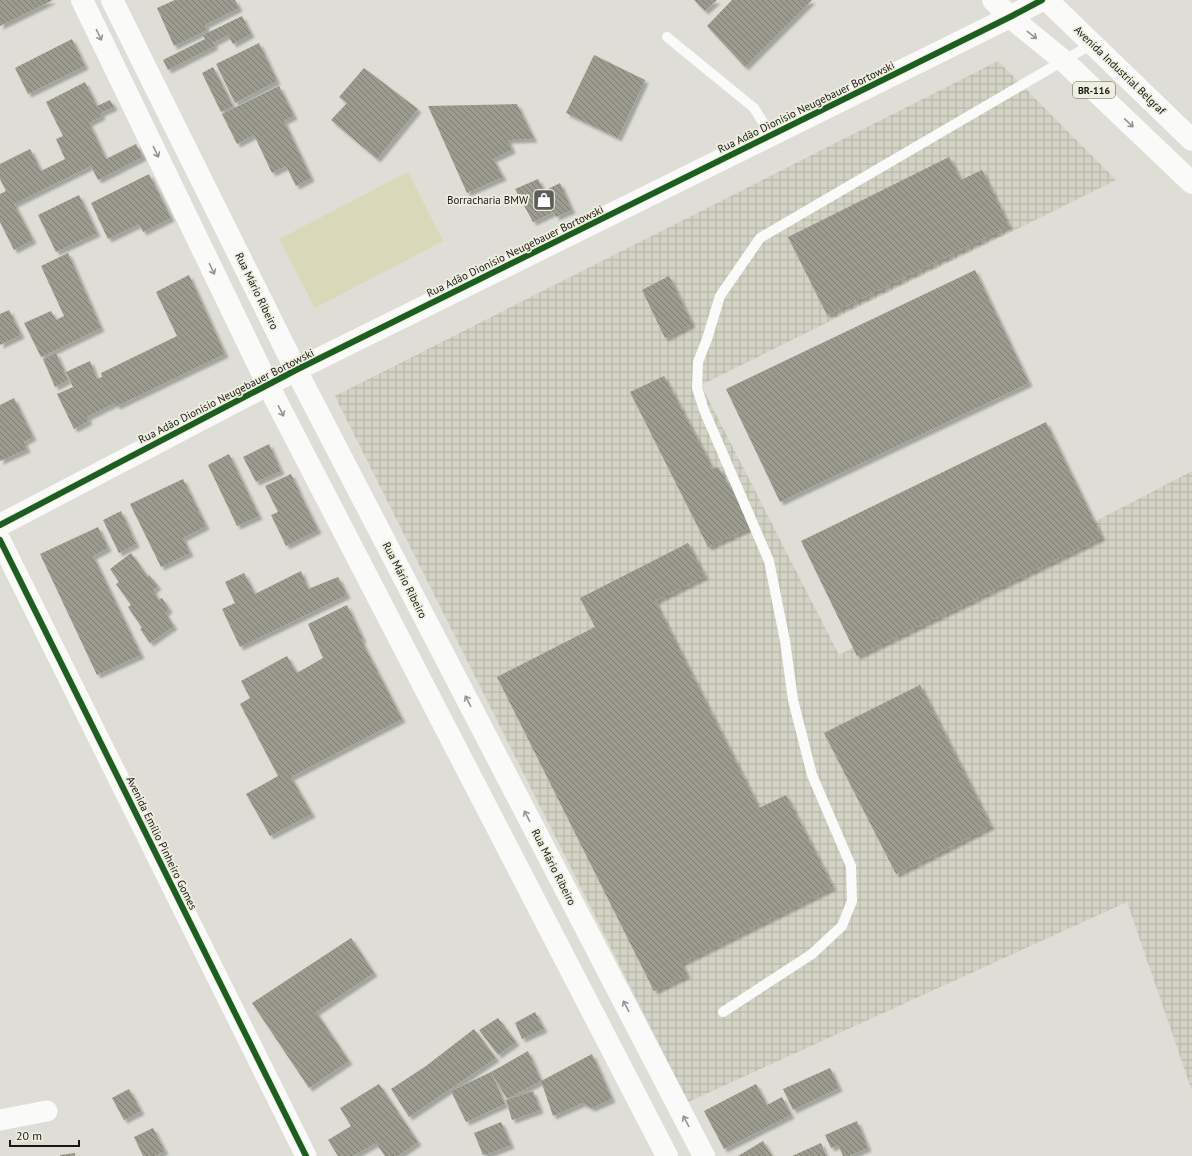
<svg xmlns="http://www.w3.org/2000/svg" width="1192" height="1156" font-family="'PT Sans',sans-serif">
<style>
.industrial{fill:url(#industrial-grid)}
.garden{fill:#d9d9ba}
.building{fill:url(#building-back-hatch);filter:url(#shadow)}
.lines{fill:none;stroke-linecap:round;stroke-linejoin:round}
.lane{stroke:#fafaf9;stroke-width:10}
.street{stroke:#fafaf9;stroke-width:21}
.secondary{stroke:#fafaf9;stroke-width:22}
.primary{stroke:#fafaf9;stroke-width:22}
.cycleway-casing{stroke:#efefe0;stroke-width:8}
.cycleway{stroke:#1b5e20;stroke-width:6}
.oneway{stroke:#949491}
.labels{text-anchor:middle;dominant-baseline:central;stroke-width:3.5;stroke-linejoin:round;paint-order:stroke}
.shield{fill:#efefe0;stroke:#585850;stroke-width:1}
.shield-label{font-size:10px;font-weight:bold;fill:#171812}
.street-label{font-size:11px;fill:#171812;stroke:#efefe0}
.poi-label{font-size:11px;fill:#171812;stroke:#efefe0;text-anchor:end}
</style>
<defs>
<pattern id="industrial-grid" width="8" height="8" patternUnits="userSpaceOnUse"><rect width="8" height="8" fill="#d3d3c4"/><path d="M0 4h8M4 0v8" fill="none" stroke="#b4b4a7"/></pattern>
<pattern id="building-back-hatch" width="6" height="6" patternUnits="userSpaceOnUse"><rect width="6" height="6" fill="#9b9b8e"/><path d="M-1 5l2 2M0 0l6 6M5-1l2 2" fill="none" stroke="#7d7d73"/></pattern>
<filter id="shadow"><feDropShadow dx="3.5" dy="3.5" stdDeviation="1" flood-color="#0004"/></filter>
</defs>
<rect width="100%" height="100%" fill="#deded6"/>
<polygon class="industrial" points="998,61 1116,180 701,385 839,655 1192,471 1192,1091 1127,902 688,1102 335,396"/>
<polygon class="garden" points="408,172 443,241 315,308 279,239"/>
<g class="building">
<polygon points="0,0 53,0 0,26"/>
<polygon points="175,0 235,0 239,8 205,25 207,30 174,46 157,8"/>
<polygon points="694,0 717,0 705,11"/>
<polygon points="732,0 812,0 745,67 707,26"/>
<polygon points="242,16 251,34 233,44 228,35 213,43 215,46 168,70 163,60 205,39 203,35"/>
<polygon points="72,39 85,66 28,94 15,68"/>
<polygon points="259,43 277,81 235,103 216,64"/>
<polygon points="594,55 645,80 618,138 566,113"/>
<polygon points="213,67 233,106 221,112 202,73"/>
<polygon points="364,68 418,109 377,159 331,120 347,103 339,97"/>
<polygon points="85,82 97,106 110,100 114,107 101,113 102,116 89,123 106,159 136,144 143,157 98,180 91,166 14,204 33,240 14,250 0,222 0,194 6,191 0,179 0,164 30,149 41,171 65,159 56,139 63,136 46,102"/>
<polygon points="279,86 294,116 284,121 311,178 296,186 286,166 272,173 254,135 237,144 222,114"/>
<polygon points="517,104 534,139 508,140 512,150 493,159 503,177 467,193 428,106"/>
<polygon points="949,157 961,180 982,170 1009,226 827,315 788,237"/>
<polygon points="149,174 171,218 143,232 139,224 108,239 91,203"/>
<polygon points="538,179 544,191 560,183 572,210 556,217 554,212 533,222 515,189"/>
<polygon points="79,195 97,233 56,252 38,215"/>
<polygon points="68,253 101,328 41,357 24,323 51,311 56,320 64,316 41,266"/>
<polygon points="975,270 1029,383 780,502 726,389"/>
<polygon points="189,275 225,354 117,406 115,403 87,417 89,421 74,429 57,394 73,387 66,372 90,361 97,379 102,377 101,373 177,336 156,292"/>
<polygon points="669,276 692,324 665,338 642,290"/>
<polygon points="9,310 21,335 0,345 0,314"/>
<polygon points="56,353 68,380 55,387 43,359"/>
<polygon points="664,376 713,469 718,467 753,526 708,547 630,392"/>
<polygon points="14,398 33,437 24,442 27,449 0,461 0,405"/>
<polygon points="1046,422 1102,537 857,656 801,541"/>
<polygon points="269,444 281,471 256,482 243,457"/>
<polygon points="229,454 259,516 237,526 208,465"/>
<polygon points="291,474 303,500 318,530 286,546 271,515 278,512 265,486"/>
<polygon points="183,479 206,526 183,538 190,553 161,567 130,504"/>
<polygon points="121,511 136,544 119,553 103,520"/>
<polygon points="98,527 108,548 93,556 141,655 97,675 40,554"/>
<polygon points="688,543 705,576 655,601 759,808 786,795 833,887 681,963 687,975 654,991 497,677 595,627 580,598"/>
<polygon points="131,553 148,577 149,575 158,586 153,590 159,600 162,598 169,609 165,613 174,626 150,643 140,629 142,628 128,607 131,605 116,584 119,582 110,569"/>
<polygon points="301,571 308,589 338,577 347,595 240,647 222,609 235,603 225,582 244,573 255,594"/>
<polygon points="347,605 363,639 353,644 361,640 402,719 291,777 312,814 270,836 246,794 278,776 240,704 250,698 241,681 287,656 297,673 323,658 308,624"/>
<polygon points="920,685 991,826 896,874 824,733"/>
<polygon points="351,938 374,973 316,1012 349,1061 309,1088 252,1003"/>
<polygon points="535,1012 544,1029 522,1039 515,1023"/>
<polygon points="498,1018 516,1042 498,1055 479,1030"/>
<polygon points="474,1029 496,1058 409,1117 391,1089 426,1066"/>
<polygon points="528,1051 541,1081 507,1099 491,1072"/>
<polygon points="592,1054 612,1099 592,1108 582,1103 553,1116 541,1081"/>
<polygon points="830,1068 839,1088 793,1110 783,1089"/>
<polygon points="491,1072 505,1104 466,1122 451,1091"/>
<polygon points="379,1084 418,1142 398,1156 385,1156 376,1143 353,1156 338,1156 328,1140 351,1126 340,1108"/>
<polygon points="756,1084 767,1105 782,1097 791,1115 724,1149 704,1111"/>
<polygon points="129,1089 141,1111 124,1120 112,1098"/>
<polygon points="533,1091 540,1110 512,1120 506,1100"/>
<polygon points="857,1121 868,1148 849,1156 843,1156 838,1145 831,1148 825,1135"/>
<polygon points="501,1122 511,1145 491,1153 483,1155 474,1133"/>
<polygon points="153,1128 165,1151 155,1156 143,1156 134,1137"/>
<polygon points="763,1141 772,1156 738,1156"/>
<polygon points="821,1143 826,1156 792,1156"/>
<polygon points="75,1153 75,1156 60,1156 60,1155"/>
</g>
<g class="lines">
<g class="lane">
<polyline points="667,37 754,108 771,135"/>
<polyline points="723,1012 812,954 842,926 852,901 851,866 812,775 793,700 785,641 769,561 704,410 697,388 698,362 707,339 720,296 760,238 1092,44"/>
</g>
<g class="street">
<polyline points="0,540 306,1156"/>
<polyline points="0,1120 47,1111"/>
</g>
<g class="secondary">
<polyline points="82,0 268,385 667,1156"/>
<polyline points="112,0 296,370 704,1156"/>
<polyline points="0,525 296,370 1010,17 1042,0"/>
</g>
<g class="primary">
<polyline points="993,0 1010,17 1064,61 1192,183"/>
<polyline points="1047,0 1192,140"/>
</g>
<g class="cycleway-casing">
<g id="cycleway">
<polyline points="0,525 296,370 1010,17 1042,0"/>
<polyline points="0,540 306,1156"/>
</g>
</g>
<use href="#cycleway" class="cycleway"/>
</g>
<defs><path id="oneway-shaft" d="M-6 0H5M1.5-3L5.5 0L1.5 3" fill="none" stroke-width="1.6" stroke-linecap="round" stroke-linejoin="round"/></defs>
<g class="oneway">
<use href="#oneway-shaft" transform="translate(99 35) rotate(64)"/>
<use href="#oneway-shaft" transform="translate(1032 35) rotate(38)"/>
<use href="#oneway-shaft" transform="translate(1129 123) rotate(44)"/>
<use href="#oneway-shaft" transform="translate(156 152) rotate(64)"/>
<use href="#oneway-shaft" transform="translate(212 269) rotate(64)"/>
<use href="#oneway-shaft" transform="translate(281 411) rotate(63)"/>
<use href="#oneway-shaft" transform="translate(468 701) rotate(-117)"/>
<use href="#oneway-shaft" transform="translate(527 816) rotate(-117)"/>
<use href="#oneway-shaft" transform="translate(626 1006) rotate(-118)"/>
<use href="#oneway-shaft" transform="translate(686 1121) rotate(-118)"/>
</g>
<defs>
<g id="shop-square" transform="scale(1.15)"><rect x="-9" y="-9" width="18" height="18" rx="4" fill="#5d5d57" stroke="#efefe0"/><path d="M-5-2.5h2.3a2.7 3.5 0 0 1 5.4 0H5L5.5 6h-11ZM-1.5-2.5h3a1.5 2.3 0 0 0-3 0Z" fill="#fff"/></g>
</defs>
<g fill-rule="evenodd">
<use href="#shop-square" x="544" y="200"/>
</g>
<g class="labels">
<rect class="shield" x="1073" y="82" width="42" height="16" rx="3"/>
<g class="shield-label">
<text x="1094" y="90">BR-116</text>
</g>
<g class="street-label">
<text transform="translate(1120 70) rotate(44)">Avenida Industrial Belgraf</text>
<text transform="translate(806 107) rotate(-26)">Rua Adão Dionísio Neugebauer Bortowski</text>
<text transform="translate(515 251) rotate(-26)">Rua Adão Dionísio Neugebauer Bortowski</text>
<text transform="translate(257 291) rotate(64)">Rua Mário Ribeiro</text>
<text transform="translate(226 396) rotate(-27)">Rua Adão Dionísio Neugebauer Bortowski</text>
<text transform="translate(405 580) rotate(63)">Rua Mário Ribeiro</text>
<text transform="translate(162 843) rotate(64)">Avenida Emílio Pinheiro Gomes</text>
<text transform="translate(554 867) rotate(63)">Rua Mário Ribeiro</text>
</g>
<g class="poi-label">
<text x="528" y="200">Borracharia BMW</text>
</g>
</g>
<path d="M10 1140v6h69v-6" fill="none" stroke="#171812" stroke-width="2"/>
<text x="16" y="1140" font-size="12" fill="#171812" stroke="#efefe0" stroke-width="3" paint-order="stroke">20 m</text>
</svg>
